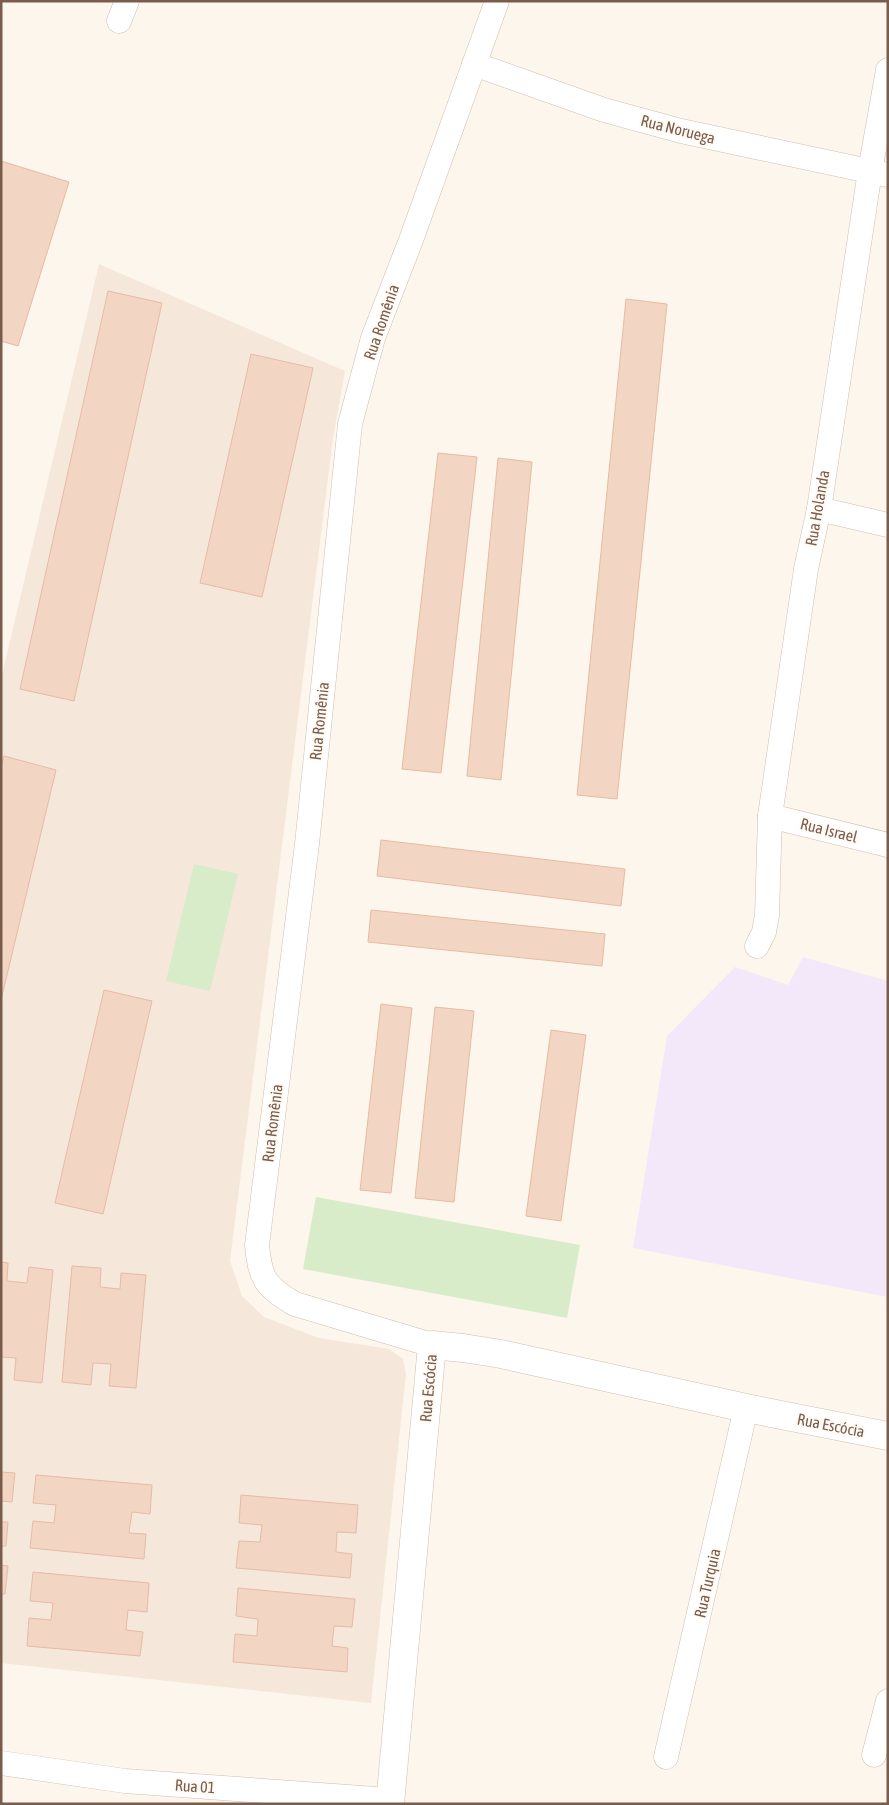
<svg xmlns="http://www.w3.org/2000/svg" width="889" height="1805" font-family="'Asap Condensed',sans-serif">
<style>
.residential{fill:#f5e8da}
.education{fill:#f3e8fa}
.green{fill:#d8ecc9}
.building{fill:#f3d5c3;stroke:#e6bba3}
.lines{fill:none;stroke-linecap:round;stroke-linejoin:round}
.minor-casing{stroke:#d1beb0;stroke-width:25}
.tertiary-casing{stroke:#d1beb0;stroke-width:29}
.minor{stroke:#fff;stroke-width:24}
.tertiary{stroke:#fff;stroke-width:28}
.labels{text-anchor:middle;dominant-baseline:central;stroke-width:4;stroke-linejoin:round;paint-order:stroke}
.street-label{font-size:16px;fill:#7a5c4d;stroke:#fffaf3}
</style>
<rect width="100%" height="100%" fill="#fdf6ec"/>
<polygon class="residential" points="99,264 345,371 333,438 230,1261 242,1296 264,1317 319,1338 389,1349 403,1359 406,1374 371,1703 1,1663 1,679"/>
<polygon class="education" points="803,957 888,981 888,1297 633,1248 667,1036 735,967 788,985"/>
<g class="green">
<polygon points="194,864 238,874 210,991 166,981"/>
<polygon points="316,1197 580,1245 567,1318 303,1269"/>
</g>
<g class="building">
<polygon points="1,161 69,182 18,346 1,341"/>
<polygon points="108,291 162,303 74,701 20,689"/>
<polygon points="626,299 667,304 617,799 577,795"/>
<polygon points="251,354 313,368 262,597 200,583"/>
<polygon points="438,453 477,457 441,773 402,769"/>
<polygon points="498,458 532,462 501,780 467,776"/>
<polygon points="4,756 56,770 1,1000 1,768"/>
<polygon points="381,840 625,869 621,906 377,876"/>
<polygon points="371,910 605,934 602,966 368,942"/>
<polygon points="104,990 152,1001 103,1214 55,1203"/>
<polygon points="381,1004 412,1008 391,1193 360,1190"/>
<polygon points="435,1007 474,1011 454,1202 415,1198"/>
<polygon points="551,1030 586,1035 561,1221 526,1216"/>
<polygon points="1,1262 8,1263 7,1281 27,1283 29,1267 53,1270 42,1383 14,1380 16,1358 1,1357"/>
<polygon points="72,1266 101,1268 100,1287 120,1289 121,1273 146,1275 136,1388 109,1386 111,1364 93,1363 91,1385 62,1382"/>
<polygon points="1,1472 15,1473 12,1502 1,1501"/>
<polygon points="36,1475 152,1485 150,1514 132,1512 129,1533 146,1534 144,1559 30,1548 33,1521 54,1523 56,1505 33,1503"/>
<polygon points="241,1495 358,1505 356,1533 337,1532 336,1552 352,1554 350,1578 236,1568 239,1541 260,1542 262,1525 239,1523"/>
<polygon points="1,1522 8,1522 6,1546 1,1546"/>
<polygon points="1,1565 8,1566 5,1594 1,1594"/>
<polygon points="33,1572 149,1583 147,1612 128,1610 126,1630 143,1632 140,1656 27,1646 29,1618 51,1620 53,1603 30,1601"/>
<polygon points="238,1588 355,1599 352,1627 334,1626 332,1646 348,1648 347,1672 233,1662 235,1634 257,1636 258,1619 236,1616"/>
</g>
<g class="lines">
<g class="minor-casing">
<g id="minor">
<polyline points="119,21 127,1"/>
<polyline points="474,64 604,110 681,131 888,175"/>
<polyline points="819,509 888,525"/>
<polyline points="770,816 888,845"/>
<polyline points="757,946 764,932 767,915 770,816 806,569 819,509 870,171 888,70"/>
<path d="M432,1345L295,1304C265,1287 260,1278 257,1245L307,844L350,424L373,338L411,240L497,1"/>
<polyline points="874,1755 888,1701"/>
<polyline points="666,1757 746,1408"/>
<polyline points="1,1763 125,1781 390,1800"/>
</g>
</g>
<g class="tertiary-casing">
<polyline id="tertiary" points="390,1804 432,1345 463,1348 501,1354 746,1408 888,1436"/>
</g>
<use href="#minor" class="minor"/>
<use href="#tertiary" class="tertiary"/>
</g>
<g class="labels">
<g class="street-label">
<text transform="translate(678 129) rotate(14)">Rua Noruega</text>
<text transform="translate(381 322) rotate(-71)">Rua Romênia</text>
<text transform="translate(817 508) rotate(-80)">Rua Holanda</text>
<text transform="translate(319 721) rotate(-84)">Rua Romênia</text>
<text transform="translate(829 830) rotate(14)">Rua Israel</text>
<text transform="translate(272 1123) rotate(-83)">Rua Romênia</text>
<text transform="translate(428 1388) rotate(-85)">Rua Escócia</text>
<text transform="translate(831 1425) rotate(11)">Rua Escócia</text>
<text transform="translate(707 1583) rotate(-77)">Rua Turquia</text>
<text transform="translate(195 1786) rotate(4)">Rua 01</text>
</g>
</g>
<rect width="889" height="1805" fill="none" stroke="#7a5c4d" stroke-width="5"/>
</svg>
